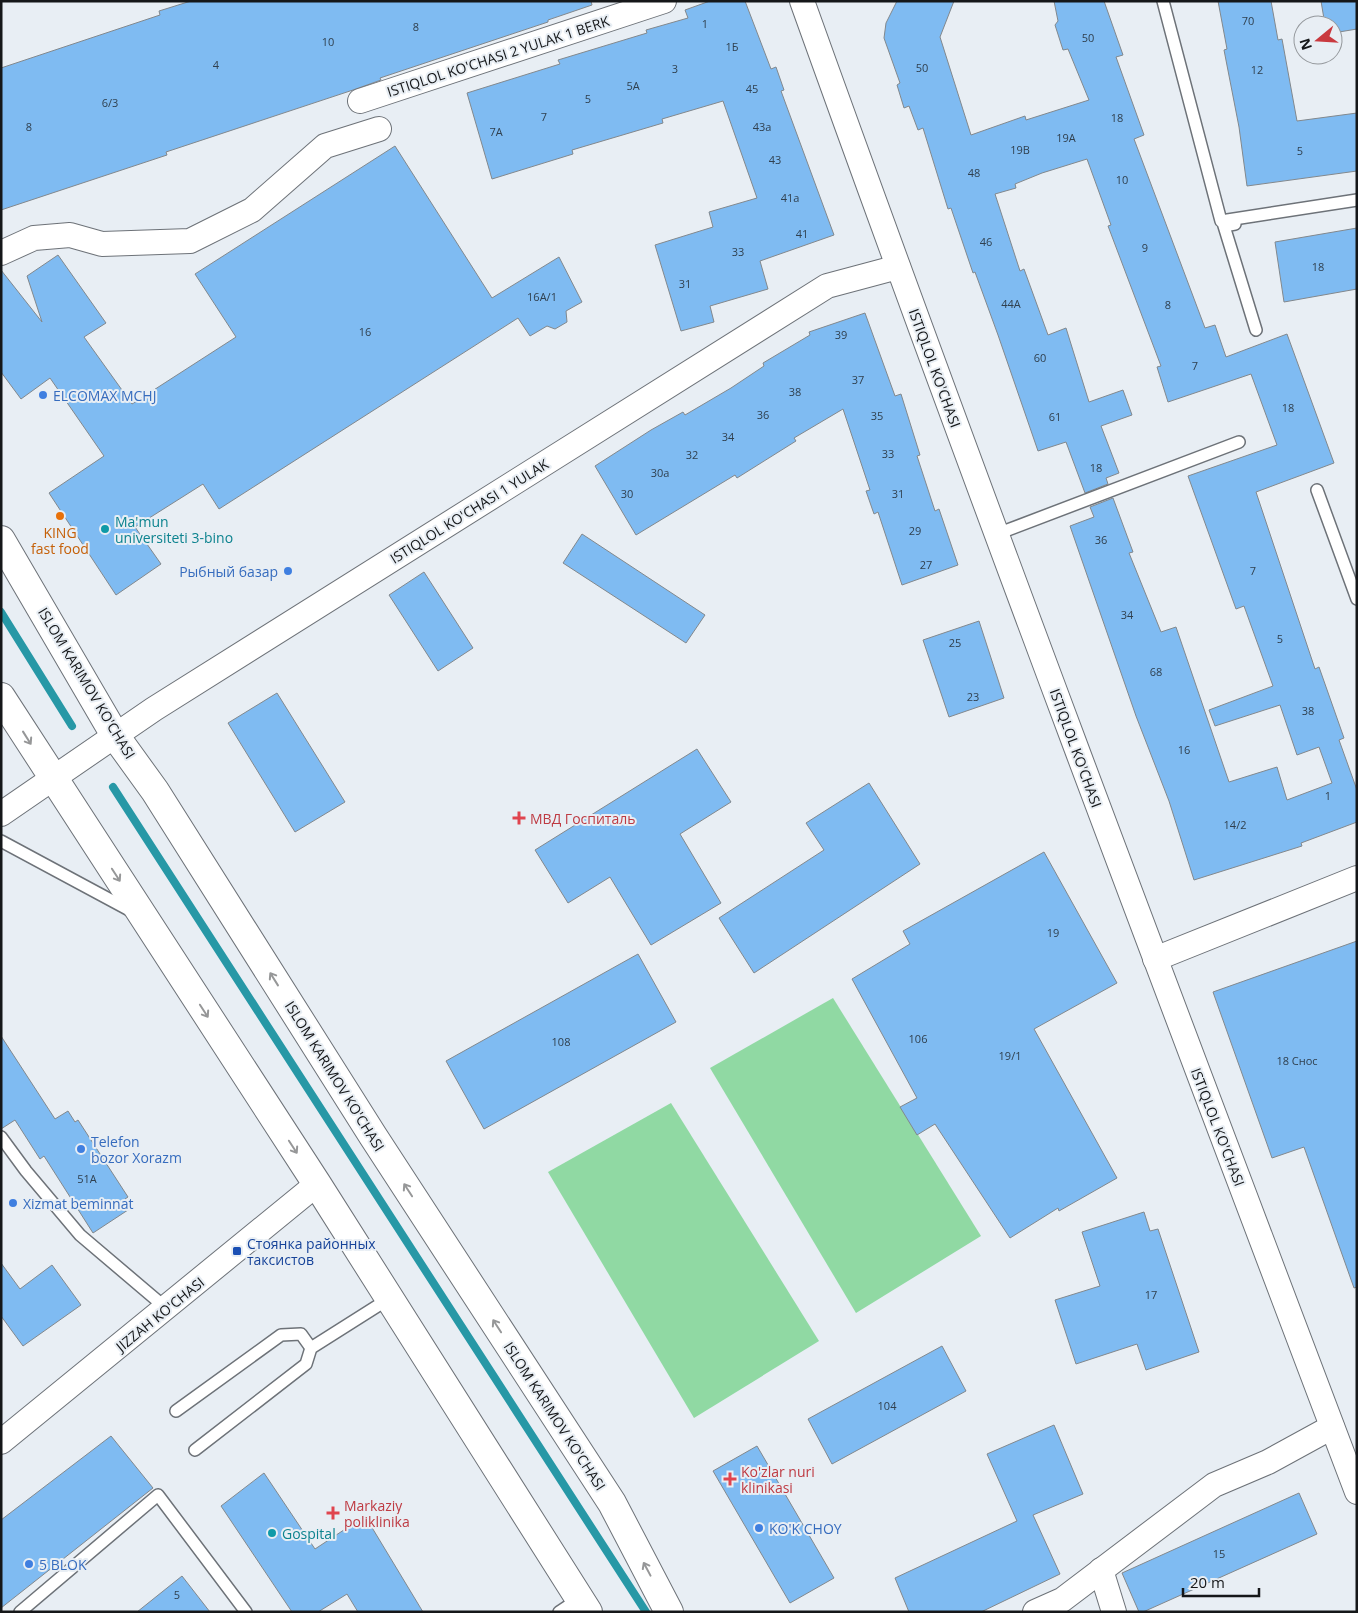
<svg xmlns="http://www.w3.org/2000/svg" width="1358" height="1613" font-family="'Open Sans',sans-serif">
<style>
.green{fill:#90d9a3}
.lines{fill:none;stroke-linecap:round;stroke-linejoin:round}
.stream{stroke:#2798a6;stroke-width:8}
.building{fill:#7fbbf2;stroke:#82888d}
.service-casing{stroke:#6d7278;stroke-width:14}
.minor-casing{stroke:#6d7278;stroke-width:26}
.secondary-casing{stroke:#6d7278;stroke-width:30}
.service{stroke:#fff;stroke-width:11}
.minor{stroke:#fff;stroke-width:24}
.secondary{stroke:#fff;stroke-width:28}
.oneway{stroke:#969798}
.shop-dot{fill:#3f7fe0;stroke:#e8eef4;stroke-width:2}
.food-dot{fill:#e8710a;stroke:#e8eef4;stroke-width:2}
.culture-dot{fill:#0f9aa8;stroke:#e8eef4;stroke-width:2}
.health-dot{fill:#e0444e;stroke:#e8eef4;stroke-width:2}
.transit-dot{fill:#1a4fb4;stroke:#e8eef4;stroke-width:2}
.labels{text-anchor:middle;dominant-baseline:central;stroke-width:4;stroke-linejoin:round;paint-order:stroke}
.number-label{font-size:11px;fill:#30404f}
.street-label{font-size:14px;fill:#151719;stroke:#e8eef4}
.shop-label{font-size:14px;fill:#366cbe;stroke:#e8eef4;text-anchor:start}
.culture-label{font-size:14px;fill:#0d838f;stroke:#e8eef4;text-anchor:start}
.food-label{font-size:14px;fill:#c56008;stroke:#e8eef4}
.health-label{font-size:14px;fill:#be3a42;stroke:#e8eef4;text-anchor:start}
.transit-label{font-size:14px;fill:#164399;stroke:#e8eef4;text-anchor:start}
</style>
<rect width="100%" height="100%" fill="#e8eef4"/>
<g class="green">
<polygon points="833,998 981,1236 856,1313 710,1068"/>
<polygon points="671,1103 819,1341 694,1418 548,1172"/>
</g>
<g class="lines">
<g class="stream">
<polyline points="1,612 72,726"/>
<polyline points="113,787 646,1612"/>
</g>
</g>
<g class="building">
<polygon points="191,1 591,1 592,5 548,20 548,22 380,78 381,80 353,90 166,152 167,155 1,210 1,68 160,15 159,11"/>
<polygon points="710,1 745,1 771,69 776,67 784,90 781,91 834,235 760,261 768,289 710,306 714,322 681,331 655,245 713,227 709,212 757,198 723,101 662,119 663,123 572,150 573,154 492,179 467,93 560,64 558,60 647,33 646,30 688,18 685,10"/>
<polygon points="897,1 954,1 940,37 971,135 1025,116 1026,120 1089,100 1068,49 1063,50 1055,25 1058,21 1054,1 1104,1 1123,55 1116,57 1144,135 1134,139 1205,328 1215,325 1226,357 1287,334 1334,463 1256,492 1315,669 1319,667 1344,738 1339,740 1357,790 1357,822 1301,843 1302,846 1194,880 1169,801 1136,716 1070,526 1094,517 1090,507 1113,498 1133,552 1129,553 1161,632 1176,627 1229,782 1277,767 1287,800 1332,783 1319,747 1297,755 1280,705 1215,726 1209,710 1273,686 1244,606 1236,609 1188,476 1277,445 1251,374 1168,402 1157,367 1161,366 1108,226 1111,225 1087,159 1042,173 1015,184 1016,188 995,194 1020,271 1024,269 1048,335 1066,328 1089,402 1123,390 1132,415 1101,426 1119,473 1106,478 1108,484 1085,493 1066,442 1038,451 998,335 975,272 973,273 951,208 948,209 923,128 918,130 909,106 904,108 897,85 900,83 884,38 886,23"/>
<polygon points="1218,1 1271,1 1278,40 1282,39 1297,121 1357,113 1357,171 1247,186 1239,127 1224,50 1227,49"/>
<polygon points="1321,1 1357,1 1357,29 1333,33 1333,25 1325,25"/>
<polygon points="395,146 492,298 559,257 582,302 566,311 567,322 555,329 547,326 530,336 518,318 219,509 203,484 135,527 161,564 116,595 49,493 104,456 50,378 21,399 1,372 1,270 42,322 27,276 58,255 106,323 84,337 132,404 236,337 195,274"/>
<polygon points="1357,228 1357,289 1284,302 1275,242"/>
<polygon points="865,313 895,396 901,394 920,455 917,456 935,511 939,509 958,565 902,585 878,512 874,514 866,491 870,490 843,409 794,438 796,441 737,478 735,475 636,535 595,466 651,430 683,412 685,415 731,388 764,366 763,363 810,335 809,332"/>
<polygon points="582,534 705,615 686,643 563,563"/>
<polygon points="424,572 473,648 438,671 389,595"/>
<polygon points="979,621 1004,698 949,717 923,640"/>
<polygon points="277,693 345,802 295,832 228,723"/>
<polygon points="697,749 731,802 680,834 721,903 651,945 610,877 568,903 535,850"/>
<polygon points="869,783 920,864 754,973 719,918 824,850 806,823"/>
<polygon points="1044,852 1117,983 1034,1029 1117,1178 1059,1211 1058,1208 1010,1238 935,1124 917,1135 900,1107 917,1098 852,979 910,944 903,931"/>
<polygon points="1357,941 1357,1287 1354,1288 1304,1147 1272,1158 1213,992"/>
<polygon points="638,954 676,1022 484,1129 446,1061"/>
<polygon points="1,1036 55,1119 68,1111 75,1122 78,1120 128,1197 125,1199 131,1208 93,1233 44,1156 40,1159 15,1120 1,1129"/>
<polygon points="1144,1212 1150,1231 1158,1229 1199,1352 1146,1370 1137,1344 1076,1364 1055,1300 1100,1286 1082,1232"/>
<polygon points="1,1263 20,1289 52,1265 81,1305 23,1346 1,1316"/>
<polygon points="942,1346 966,1391 832,1464 808,1419"/>
<polygon points="1054,1425 1083,1494 1033,1515 1060,1574 981,1612 909,1612 895,1578 1017,1521 987,1454"/>
<polygon points="111,1436 153,1488 1,1608 1,1520"/>
<polygon points="757,1446 834,1578 790,1603 713,1471"/>
<polygon points="264,1473 315,1549 365,1516 423,1612 358,1612 347,1594 318,1612 292,1612 221,1506"/>
<polygon points="1299,1493 1317,1534 1143,1612 1139,1612 1122,1573"/>
<polygon points="182,1576 210,1612 137,1612"/>
</g>
<g class="lines">
<g class="service-casing">
<g id="service">
<polyline points="1163,1 1221,221 1357,200"/>
<polyline points="1235,224 1224,226 1256,330"/>
<polyline points="1317,490 1357,599"/>
<polyline points="997,534 1239,442"/>
<polyline points="1,841 133,912"/>
<polyline points="1,1137 26,1171 80,1235 166,1308"/>
<polyline points="176,1411 281,1335 301,1334 311,1348"/>
<polyline points="195,1450 306,1364 311,1348 390,1298"/>
<polyline points="20,1612 158,1495 246,1612"/>
<polyline points="559,1612 580,1598"/>
</g>
</g>
<g class="minor-casing">
<g id="minor">
<path d="M802,1C981,500 1169,996 1357,1492"/>
<polyline points="360,101 664,1"/>
<polyline points="1,253 34,238 70,235 102,244 190,241 252,210 325,146 379,129"/>
<polyline points="1,814 154,709 827,286 898,267"/>
<polyline points="1155,959 1357,878"/>
<polyline points="1,1442 317,1184"/>
<polyline points="1101,1570 1114,1612"/>
<polyline points="1035,1612 1062,1600 1214,1485 1268,1462 1332,1427"/>
</g>
</g>
<g class="secondary-casing">
<g id="secondary">
<polyline points="1,540 116,737 155,791 373,1136 612,1503 669,1612"/>
<polyline points="1,697 317,1184 588,1612"/>
</g>
</g>
<use href="#service" class="service"/>
<use href="#minor" class="minor"/>
<use href="#secondary" class="secondary"/>
</g>
<defs><path id="oneway-shaft" d="M-6 0H5M1.5-3L5.5 0L1.5 3" fill="none" stroke-width="1.6" stroke-linecap="round" stroke-linejoin="round" transform="scale(1.25)"/></defs>
<g class="oneway">
<use href="#oneway-shaft" transform="translate(27 738) rotate(58)"/>
<use href="#oneway-shaft" transform="translate(116 875) rotate(57)"/>
<use href="#oneway-shaft" transform="translate(274 979) rotate(-122)"/>
<use href="#oneway-shaft" transform="translate(204 1011) rotate(57)"/>
<use href="#oneway-shaft" transform="translate(293 1147) rotate(57)"/>
<use href="#oneway-shaft" transform="translate(408 1190) rotate(-123)"/>
<use href="#oneway-shaft" transform="translate(497 1326) rotate(-123)"/>
<use href="#oneway-shaft" transform="translate(647 1569) rotate(-118)"/>
</g>
<g class="shop-dot">
<circle cx="43" cy="395" r="5"/>
<circle cx="288" cy="571" r="5"/>
<circle cx="81" cy="1149" r="5"/>
<circle cx="13" cy="1203" r="5"/>
<circle cx="759" cy="1528" r="5"/>
<circle cx="29" cy="1564" r="5"/>
</g>
<circle class="food-dot" cx="60" cy="516" r="5"/>
<g class="culture-dot">
<circle cx="105" cy="529" r="5"/>
<circle cx="272" cy="1533" r="5"/>
</g>
<g class="health-dot">
<path d="M516.5 810.5h5v5h5v5h-5v5h-5v-5h-5v-5h5z"/>
<path d="M727.5 1471.5h5v5h5v5h-5v5h-5v-5h-5v-5h5z"/>
<path d="M330.5 1505.5h5v5h5v5h-5v5h-5v-5h-5v-5h5z"/>
</g>
<rect class="transit-dot" x="232" y="1246" width="10" height="10" rx="2.5"/>
<g class="labels">
<g class="number-label">
<text x="1248" y="20">70</text>
<text x="705" y="23">1</text>
<text x="416" y="26">8</text>
<text x="1088" y="37">50</text>
<text x="328" y="41">10</text>
<text x="732" y="46">1Б</text>
<text x="216" y="64">4</text>
<text x="922" y="67">50</text>
<text x="675" y="68">3</text>
<text x="1257" y="69">12</text>
<text x="633" y="85">5A</text>
<text x="752" y="88">45</text>
<text x="588" y="98">5</text>
<text x="110" y="102">6/3</text>
<text x="544" y="116">7</text>
<text x="1117" y="117">18</text>
<text x="29" y="126">8</text>
<text x="762" y="126">43a</text>
<text x="496" y="131">7A</text>
<text x="1066" y="137">19A</text>
<text x="1020" y="149">19B</text>
<text x="1300" y="150">5</text>
<text x="775" y="159">43</text>
<text x="974" y="172">48</text>
<text x="1122" y="179">10</text>
<text x="790" y="197">41a</text>
<text x="802" y="233">41</text>
<text x="986" y="241">46</text>
<text x="1145" y="247">9</text>
<text x="738" y="251">33</text>
<text x="1318" y="266">18</text>
<text x="685" y="283">31</text>
<text x="542" y="296">16A/1</text>
<text x="1011" y="303">44А</text>
<text x="1168" y="304">8</text>
<text x="365" y="331">16</text>
<text x="841" y="334">39</text>
<text x="1040" y="357">60</text>
<text x="1195" y="365">7</text>
<text x="858" y="379">37</text>
<text x="795" y="391">38</text>
<text x="1288" y="407">18</text>
<text x="763" y="414">36</text>
<text x="877" y="415">35</text>
<text x="1055" y="416">61</text>
<text x="728" y="436">34</text>
<text x="888" y="453">33</text>
<text x="692" y="454">32</text>
<text x="1096" y="467">18</text>
<text x="660" y="472">30a</text>
<text x="627" y="493">30</text>
<text x="898" y="493">31</text>
<text x="915" y="530">29</text>
<text x="1101" y="539">36</text>
<text x="926" y="564">27</text>
<text x="1253" y="570">7</text>
<text x="1127" y="614">34</text>
<text x="1280" y="638">5</text>
<text x="955" y="642">25</text>
<text x="1156" y="671">68</text>
<text x="973" y="696">23</text>
<text x="1308" y="710">38</text>
<text x="1184" y="749">16</text>
<text x="1328" y="795">1</text>
<text x="1235" y="824">14/2</text>
<text x="1053" y="932">19</text>
<text x="918" y="1038">106</text>
<text x="561" y="1041">108</text>
<text x="1010" y="1055">19/1</text>
<text x="1297" y="1060">18 Снос</text>
<text x="87" y="1178">51A</text>
<text x="1151" y="1294">17</text>
<text x="887" y="1405">104</text>
<text x="1219" y="1553">15</text>
<text x="177" y="1594">5</text>
</g>
<g class="street-label">
<text transform="translate(498 56) rotate(-18)">ISTIQLOL KO'CHASI 2 YULAK 1 BERK</text>
<text transform="translate(935 368) rotate(70)">ISTIQLOL KO'CHASI</text>
<text transform="translate(469 511) rotate(-32)">ISTIQLOL KO'CHASI 1 YULAK</text>
<text transform="translate(87 683) rotate(59)">ISLOM KARIMOV KO'CHASI</text>
<text transform="translate(1076 748) rotate(70)">ISTIQLOL KO'CHASI</text>
<text transform="translate(335 1076) rotate(58)">ISLOM KARIMOV KO'CHASI</text>
<text transform="translate(1218 1127) rotate(69)">ISTIQLOL KO'CHASI</text>
<text transform="translate(160 1314) rotate(-39)">JIZZAH KO'CHASI</text>
<text transform="translate(555 1416) rotate(57)">ISLOM KARIMOV KO'CHASI</text>
</g>
<g class="shop-label">
<text x="53" y="395">ELCOMAX MCHJ</text>
<text x="278" y="571" text-anchor="end">Рыбный базар</text>
<text x="91" y="1141">Telefon<tspan x="91" dy="16">bozor Xorazm</tspan></text>
<text x="23" y="1203">Xizmat beminnat</text>
<text x="769" y="1528">KO'K CHOY</text>
<text x="39" y="1564">5 BLOK</text>
</g>
<g class="culture-label">
<text x="115" y="521">Ma'mun<tspan x="115" dy="16">universiteti 3-bino</tspan></text>
<text x="282" y="1533">Gospital</text>
</g>
<g class="food-label">
<text x="60" y="532">KING<tspan x="60" dy="16">fast food</tspan></text>
</g>
<g class="health-label">
<text x="530" y="818">МВД Госпиталь</text>
<text x="741" y="1471">Ko'zlar nuri<tspan x="741" dy="16">klinikasi</tspan></text>
<text x="344" y="1505">Markaziy<tspan x="344" dy="16">poliklinika</tspan></text>
</g>
<g class="transit-label">
<text x="247" y="1243">Стоянка районных<tspan x="247" dy="16">таксистов</tspan></text>
</g>
</g>
<rect width="1358" height="1613" fill="none" stroke="#151719" stroke-width="5"/>
<g transform="translate(1318 40) rotate(252)"><circle r="24" fill="#e8eef4" stroke="#94989c"/>
<path d="M0-4L9 19L0 12L-9 19Z" fill="#c9393f"/>
<text y="-8" font-size="14" font-weight="bold" text-anchor="middle" fill="#151719">N</text>
</g>
<path d="M1183 1588v8h76v-8" fill="none" stroke="#151719" stroke-width="2.5"/>
<text x="1190" y="1588" font-size="15" fill="#151719" stroke="#e8eef4" stroke-width="4" paint-order="stroke">20 m</text>
</svg>
